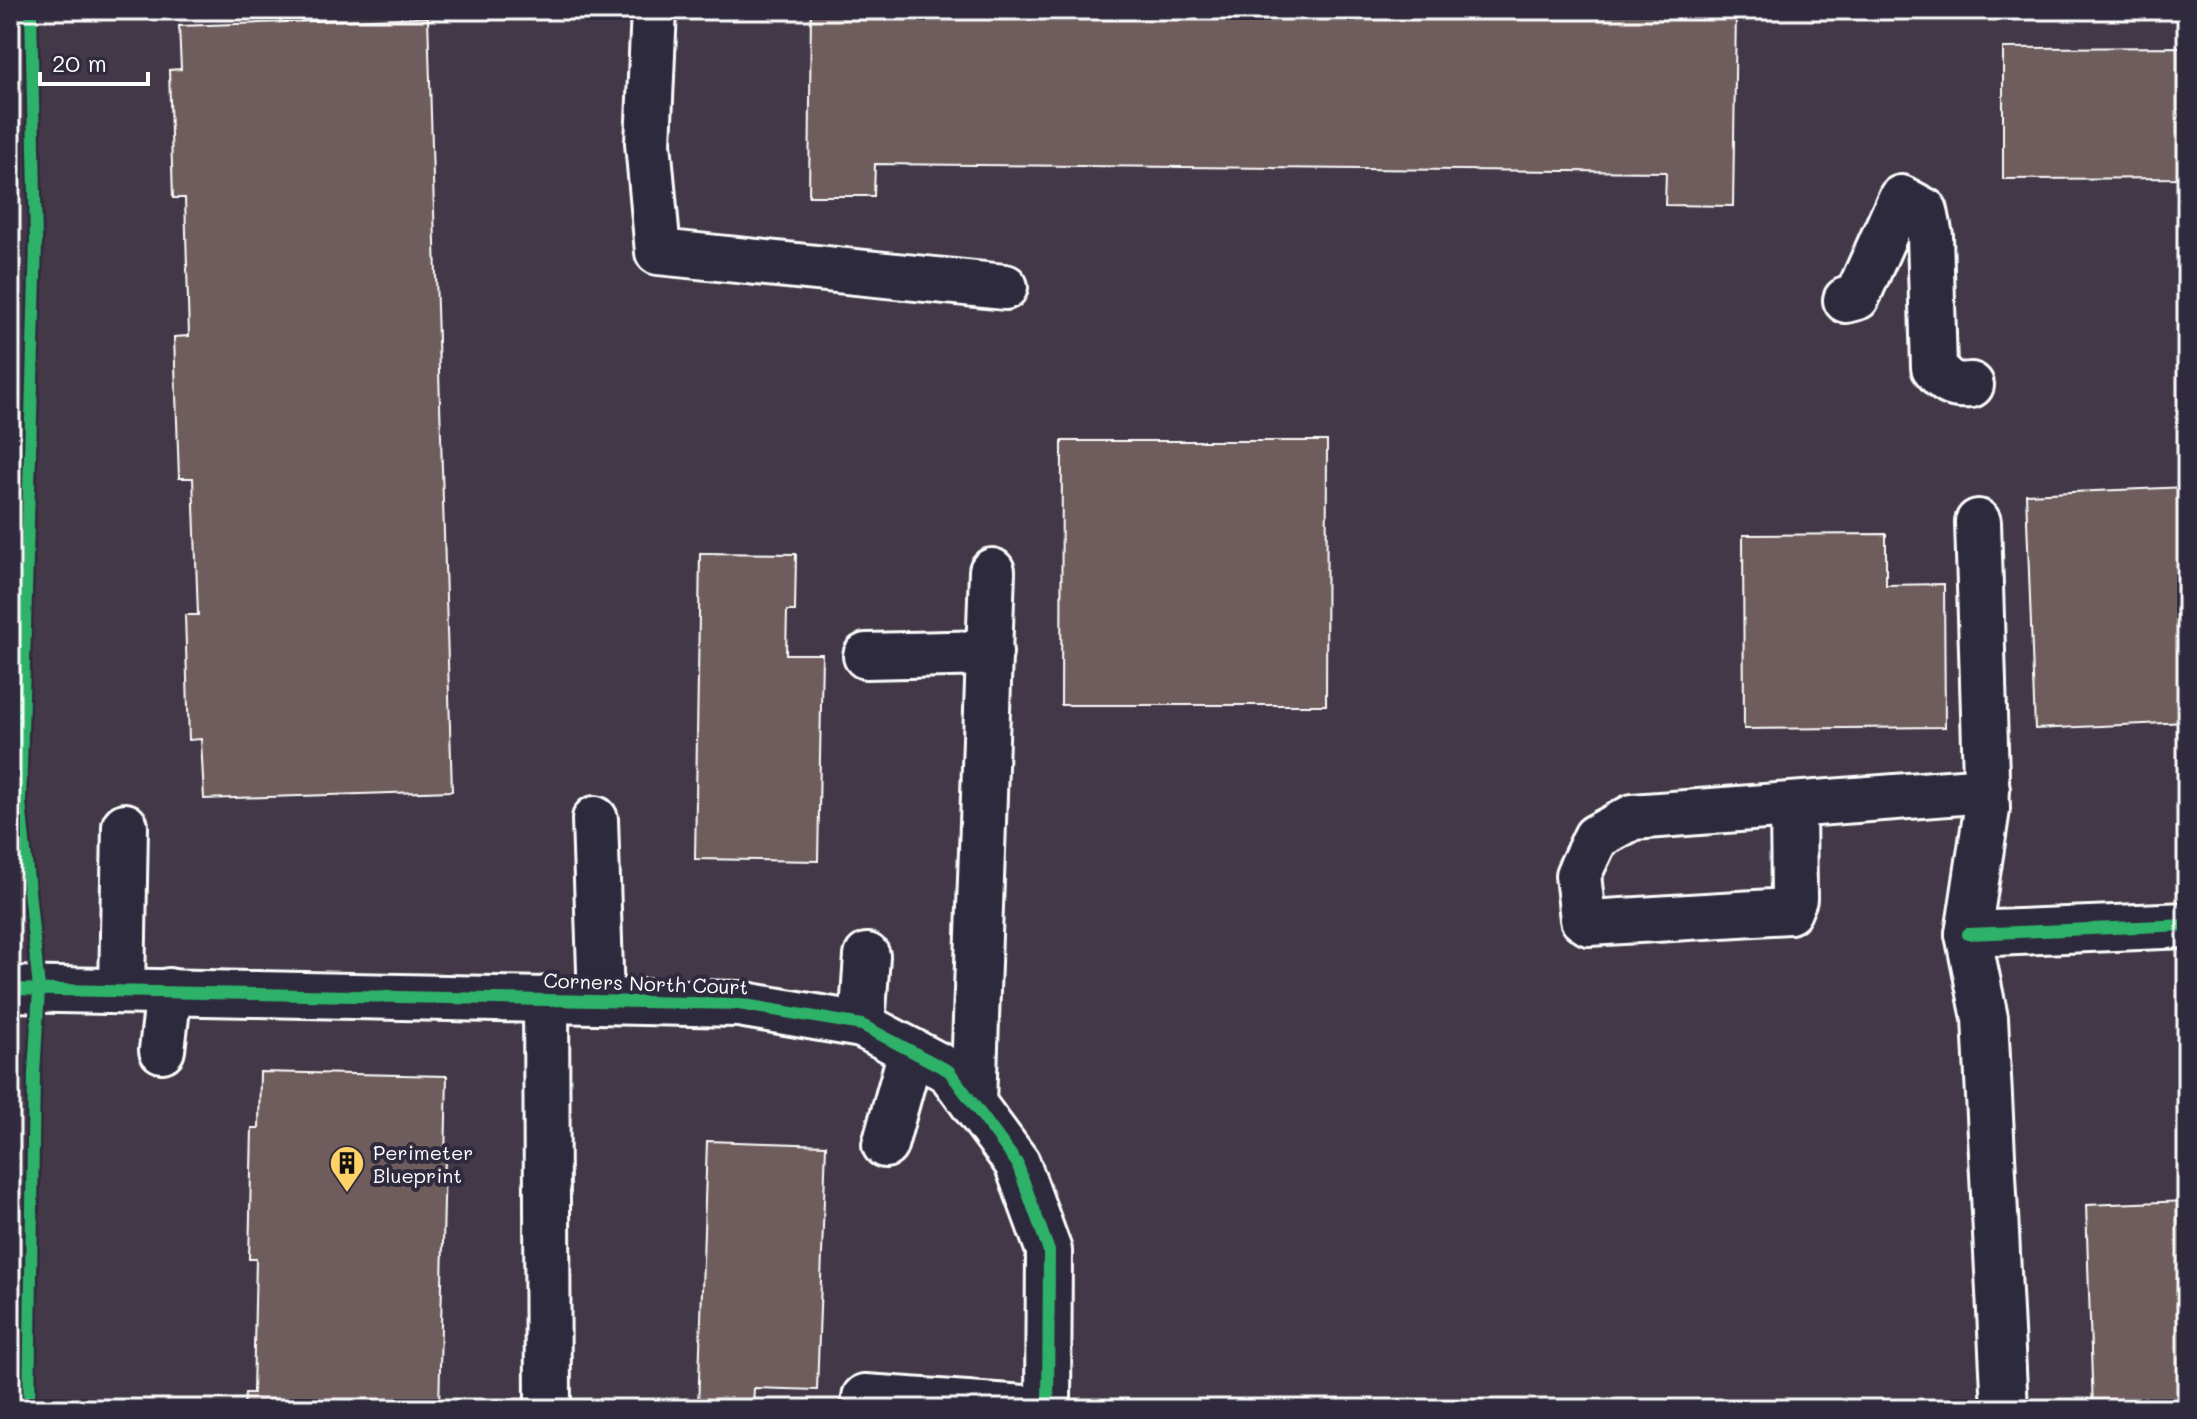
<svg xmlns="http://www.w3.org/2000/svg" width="2197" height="1419" font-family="Mali,sans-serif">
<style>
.built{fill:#423946}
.building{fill:#6e5d5b;stroke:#fff;stroke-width:2}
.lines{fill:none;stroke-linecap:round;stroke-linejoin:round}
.minor-casing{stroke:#fff;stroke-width:50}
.minor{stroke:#2f2a3d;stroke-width:44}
.cycleway-casing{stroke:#2f2a3d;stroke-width:17}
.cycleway{stroke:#2db169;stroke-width:12}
.labels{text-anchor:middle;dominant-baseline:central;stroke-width:8;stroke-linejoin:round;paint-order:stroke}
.street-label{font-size:20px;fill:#fff;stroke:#2f2a3d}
.poi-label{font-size:20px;fill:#fff;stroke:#2f2a3d;text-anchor:start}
</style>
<rect width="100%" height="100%" fill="#2f2a3d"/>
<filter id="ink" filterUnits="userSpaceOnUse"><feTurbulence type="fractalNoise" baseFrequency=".0125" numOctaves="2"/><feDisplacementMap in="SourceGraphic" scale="16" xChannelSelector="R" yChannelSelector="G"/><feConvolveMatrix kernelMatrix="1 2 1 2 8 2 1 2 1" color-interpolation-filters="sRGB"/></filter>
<g filter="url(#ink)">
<rect class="built" x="10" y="10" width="2177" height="1399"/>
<g class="building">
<polygon points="811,10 1736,10 1733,206 1665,205 1666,172 875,164 874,196 809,196"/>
<polygon points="428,17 452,791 204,799 201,739 189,740 185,615 198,615 193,478 179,478 174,337 189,336 185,198 173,198 169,70 181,69 179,26"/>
<polygon points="2187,47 2187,178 2003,179 2003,48"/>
<polygon points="1062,441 1327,441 1326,705 1061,705"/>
<polygon points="2187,487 2187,722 2035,729 2026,494"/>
<polygon points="1886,534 1886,585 1944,584 1945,727 1744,729 1743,535"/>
<polygon points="700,553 796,554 795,611 787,611 786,654 822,654 818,861 695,859"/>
<polygon points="260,1072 447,1076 439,1409 244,1409 245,1393 253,1393 256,1259 249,1259 252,1128 259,1128"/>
<polygon points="707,1141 826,1145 817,1390 754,1388 753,1409 698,1409"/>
<polygon points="2187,1201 2187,1409 2093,1409 2086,1205"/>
</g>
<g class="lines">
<g class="minor-casing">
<g id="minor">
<polyline points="654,10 648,143 658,252 1005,287"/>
<path d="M1846,300L1857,297L1901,198L1925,211L1930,236L1934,367C1945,382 1952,387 1971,385"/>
<polyline points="1978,522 1987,809 1968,934 1985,1018 2005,1409"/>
<polyline points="866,656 990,653"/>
<polyline points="1793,806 1794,899 1789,911 1589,923 1583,919 1578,875 1596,837 1633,817 1987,790"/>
<polyline points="595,819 601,1001"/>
<polyline points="1968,934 2187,925"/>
<polyline points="10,989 739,1004 862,1025 949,1071 1017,1163 1049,1251 1048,1409"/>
<polyline points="122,990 125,826"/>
<polyline points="546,999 548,1409"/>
<polyline points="862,1025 867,956"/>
<polyline points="162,1050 169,991"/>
<polyline points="973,1103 992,571"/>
<polyline points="885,1145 911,1051"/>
<polyline points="865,1397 1039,1409"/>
</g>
</g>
<use href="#minor" class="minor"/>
<g class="cycleway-casing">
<g id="cycleway">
<polyline points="1968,934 2187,925"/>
<polyline points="10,989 739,1004 862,1025 949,1071 1017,1163 1049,1251 1048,1409"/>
<polyline points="29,1409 34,1074 39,989 20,802 36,242 31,10"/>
</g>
</g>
<use href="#cycleway" class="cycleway"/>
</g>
</g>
<defs>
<g id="building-pin" transform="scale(1.8)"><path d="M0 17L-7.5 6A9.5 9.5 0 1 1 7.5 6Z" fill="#ffd166" stroke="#2f2a3d"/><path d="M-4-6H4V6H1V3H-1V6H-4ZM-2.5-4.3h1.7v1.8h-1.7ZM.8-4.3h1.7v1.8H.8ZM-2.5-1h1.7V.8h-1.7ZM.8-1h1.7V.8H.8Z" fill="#111"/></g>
</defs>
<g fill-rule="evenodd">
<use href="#building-pin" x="347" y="1163"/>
</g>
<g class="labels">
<g class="street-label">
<text transform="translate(646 983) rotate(2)">Corners North Court</text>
</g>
<g class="poi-label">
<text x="373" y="1152">Perimeter<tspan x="373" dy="23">Blueprint</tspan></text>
</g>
</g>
<rect width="2197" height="1419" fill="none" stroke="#2f2a3d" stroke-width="40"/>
<rect x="20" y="20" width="2157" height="1379" fill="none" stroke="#fff" stroke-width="3" filter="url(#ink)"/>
<path d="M40 72v12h108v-12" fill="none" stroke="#ffffff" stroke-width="4"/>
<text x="52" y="72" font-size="24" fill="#ffffff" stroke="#2f2a3d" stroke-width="6" paint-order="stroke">20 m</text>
</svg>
